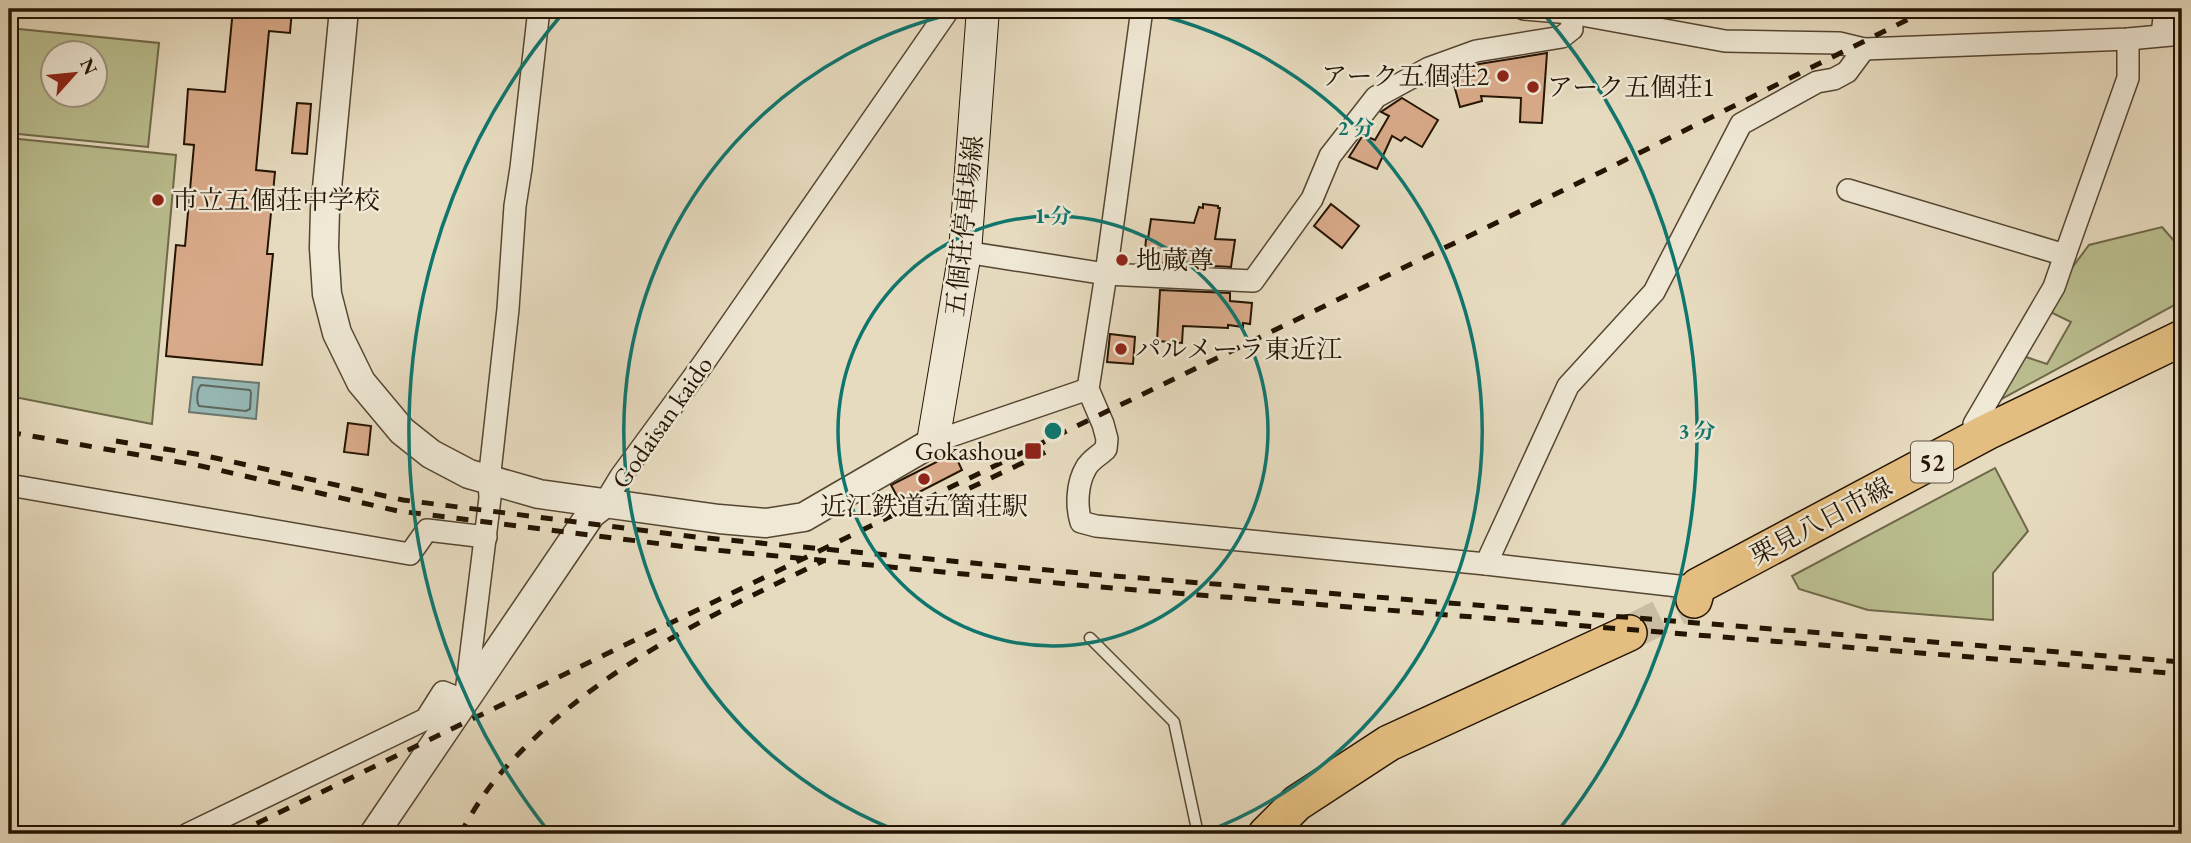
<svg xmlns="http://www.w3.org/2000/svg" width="2191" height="843" font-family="'EB Garamond','Noto Serif JP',serif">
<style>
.green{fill:#babe8f;stroke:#6f6949;stroke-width:2;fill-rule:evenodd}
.water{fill:#98bab8;stroke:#6a7870;stroke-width:2}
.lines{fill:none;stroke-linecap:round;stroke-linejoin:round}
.shore{stroke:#5e675e;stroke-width:2}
.building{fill:#d9aa89;stroke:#241403;stroke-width:2}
.primary-tunnel{stroke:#cabda3;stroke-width:35;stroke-dasharray:35 18;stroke-linecap:butt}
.service-casing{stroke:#554632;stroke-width:13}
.minor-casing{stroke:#554632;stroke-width:24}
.tertiary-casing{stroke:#554632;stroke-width:31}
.secondary-casing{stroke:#241403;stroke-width:34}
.primary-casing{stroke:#241403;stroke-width:38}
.service{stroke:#efe8d5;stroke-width:10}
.minor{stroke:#efe8d5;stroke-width:21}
.tertiary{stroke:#efe8d5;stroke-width:28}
.secondary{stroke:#efe8d5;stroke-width:32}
.primary{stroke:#e4be80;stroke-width:35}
.rail{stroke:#241403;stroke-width:5;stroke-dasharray:12 12;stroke-linecap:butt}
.ring{fill:none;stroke:#0f766e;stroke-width:3.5}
.poi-dot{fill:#8f2418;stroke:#efe8d5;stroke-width:2.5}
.labels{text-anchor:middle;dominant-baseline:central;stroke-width:5;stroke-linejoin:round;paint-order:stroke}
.shield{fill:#efe8d5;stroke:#615442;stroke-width:2}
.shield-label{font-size:24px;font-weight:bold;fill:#241403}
.poi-label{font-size:26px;fill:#241403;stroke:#efe8d5;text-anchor:start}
.street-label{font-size:26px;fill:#241403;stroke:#efe8d5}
.centre{fill:#0f766e;stroke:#efe8d5;stroke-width:3.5}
.ring-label{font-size:21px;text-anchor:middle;font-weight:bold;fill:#0f766e;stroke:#efe8d5;stroke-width:5;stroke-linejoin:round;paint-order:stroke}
</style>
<rect width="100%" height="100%" fill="#e7dbbf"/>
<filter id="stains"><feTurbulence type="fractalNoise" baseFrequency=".00286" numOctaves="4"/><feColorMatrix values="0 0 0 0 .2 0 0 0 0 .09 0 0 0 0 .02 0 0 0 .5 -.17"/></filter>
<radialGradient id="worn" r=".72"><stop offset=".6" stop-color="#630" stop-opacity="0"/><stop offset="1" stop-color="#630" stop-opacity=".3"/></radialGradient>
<g class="green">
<path d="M9,28L159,43L148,147L9,133ZM52,52H94V94H52Z"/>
<polygon points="9,138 176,155 152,424 9,396"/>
<polygon points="2162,227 2182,250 2182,301 1987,407 2017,354 2047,364 2071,322 2042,308 2089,245"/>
<polygon points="1995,468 2028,531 1993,573 1993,620 1868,610 1799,589 1792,576"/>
</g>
<polygon class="water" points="193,377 259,383 256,419 189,412"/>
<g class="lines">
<path class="shore" d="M201,385L250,390L251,393L250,409L246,411L199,406C196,401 197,389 201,385Z"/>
</g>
<g class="building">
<polygon points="233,9 292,9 290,33 269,31 256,170 275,172 267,254 273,254 262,365 166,356 176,245 185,246 194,145 184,144 188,89 225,92"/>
<polygon points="1547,53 1542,123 1520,122 1521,98 1481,96 1482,101 1460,107 1451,74 1479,64"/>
<polygon points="1402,98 1438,120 1422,147 1405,137 1401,141 1392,136 1377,169 1349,157 1363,135 1375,140 1389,116 1381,112"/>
<polygon points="297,103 311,104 307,154 292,153"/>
<polygon points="1203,204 1218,206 1218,208 1220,208 1215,239 1235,240 1231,267 1144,262 1146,239 1148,239 1151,219 1194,223 1199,207 1203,208"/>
<polygon points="1331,204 1359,226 1342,248 1314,226"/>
<polygon points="1160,290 1230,293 1230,301 1252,303 1250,324 1243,323 1243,327 1228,325 1228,328 1183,326 1182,343 1157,341"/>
<polygon points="1110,334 1135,337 1133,364 1107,362"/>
<polygon points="348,423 371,426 368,455 344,452"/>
<polygon points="954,453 962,470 900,502 891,485"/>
</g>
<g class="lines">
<polyline class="primary-tunnel" points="1629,633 1694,600"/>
<g class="service-casing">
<polyline id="service" points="1090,638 1174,722 1198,834"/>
</g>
<g class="minor-casing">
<g id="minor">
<path d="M1142,9L1106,274L1088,389L1103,424L1107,439L1106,449C1100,455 1090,460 1086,468C1077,483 1076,506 1081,522L1096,526L1486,564"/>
<polyline points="1524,9 1571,13 1725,41 1839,43 1864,49 2128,39 2182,34"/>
<polyline points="2162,35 2165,9"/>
<polyline points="1848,190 2065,255 2128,78 2128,39"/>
<polyline points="965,252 1106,274 1253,281 1312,199 1330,156 1376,97 1429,68 1476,51 1562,37 1572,29 1571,9"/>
<polyline points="1975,439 1974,424 2054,287 2065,255"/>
<polyline points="933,442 1088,389"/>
<polyline points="9,485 410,554 427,530 486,537"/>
<polyline points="604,504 621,476 703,364 949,9"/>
<polyline points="1698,586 1678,586 1486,564 1568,386 1654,292 1741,124 1817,82 1834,79 1847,72 1864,49"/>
<polyline points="188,834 426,719 443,692 465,701 490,498 489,481 508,309 515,206 521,168 539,9"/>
</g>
</g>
<g class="tertiary-casing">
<g id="tertiary">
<polyline points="344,9 325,209 324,248 327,294 337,333 361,382 402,431 431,454 469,474 539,494 719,519 766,523 804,517 933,442"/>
<polyline points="374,834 591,514 604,504"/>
</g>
</g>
<g class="secondary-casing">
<polyline id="secondary" points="933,442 965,252 983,9"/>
</g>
<g class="primary-casing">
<g id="primary">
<polyline points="1694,600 1698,586 1987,432 2182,338"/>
<polyline points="1266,834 1297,803 1389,743 1629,633"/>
</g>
</g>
<use href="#service" class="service"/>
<use href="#minor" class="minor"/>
<use href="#tertiary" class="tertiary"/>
<use href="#secondary" class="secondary"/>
<use href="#primary" class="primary"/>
<g class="rail">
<polyline points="9,432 201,466 398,511 694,548 1088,586 2182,674"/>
<polyline points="116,441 202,455 403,500 696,537 1090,574 2182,662"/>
<polyline points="926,509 1056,447"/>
<polyline points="235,834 1601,172 1929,9"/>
<path d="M460,834C467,822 474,809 482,798C498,773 521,751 542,731C626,654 722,610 823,561"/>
</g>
</g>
<g class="ring">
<circle cx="1053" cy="431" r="215"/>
<path d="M906 834A429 429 0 0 1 975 9M1131 9A429 429 0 0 1 1200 834"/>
<path d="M549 832A644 644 0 0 1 563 13M1543 13A644 644 0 0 1 1557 832"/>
</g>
<g class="poi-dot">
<circle cx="1503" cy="76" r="7"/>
<circle cx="1533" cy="87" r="7"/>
<circle cx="158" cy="200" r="7"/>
<circle cx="1122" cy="260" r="7"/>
<circle cx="1121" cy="349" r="7"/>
<rect x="1024" y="442" width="18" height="18" rx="3.5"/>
<circle cx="924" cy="479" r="7"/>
</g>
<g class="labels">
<rect class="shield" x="1911" y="441.5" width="42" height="41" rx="5"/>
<g class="shield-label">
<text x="1932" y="462">52</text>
</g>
<g class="poi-label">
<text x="1489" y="76" text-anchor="end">アーク五個荘2</text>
<text x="1547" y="87">アーク五個荘1</text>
<text x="172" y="200">市立五個荘中学校</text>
<text x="1136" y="260">地蔵尊</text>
<text x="1135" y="349">パルメーラ東近江</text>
<text x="1017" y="451" text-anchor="end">Gokashou</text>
<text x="924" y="506" text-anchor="middle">近江鉄道五箇荘駅</text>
</g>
<g class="street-label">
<text transform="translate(964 226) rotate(-84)">五個荘停車場線</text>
<text transform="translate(662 422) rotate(-55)">Godaisan kaido</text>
<text transform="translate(1821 521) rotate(-28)">栗見八日市線</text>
</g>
</g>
<circle cx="1053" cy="431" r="10" class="centre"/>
<g class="ring-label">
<text x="1356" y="135">2 分</text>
<text x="1053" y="223">1 分</text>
<text x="1697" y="438">3 分</text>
</g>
<rect width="2191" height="843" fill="none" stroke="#e7dbbf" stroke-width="35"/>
<rect x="10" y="10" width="2170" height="822" fill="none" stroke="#241403" stroke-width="3.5"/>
<rect x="18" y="18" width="2156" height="808" fill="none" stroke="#241403" stroke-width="2"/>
<g transform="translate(74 74) rotate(63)"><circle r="33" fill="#efe8d5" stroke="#9e9381" stroke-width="2"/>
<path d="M0-5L12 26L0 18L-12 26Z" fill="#8f2418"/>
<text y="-10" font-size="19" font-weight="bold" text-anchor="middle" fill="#241403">N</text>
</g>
<rect width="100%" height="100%" filter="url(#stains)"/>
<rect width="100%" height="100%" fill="url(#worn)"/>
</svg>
